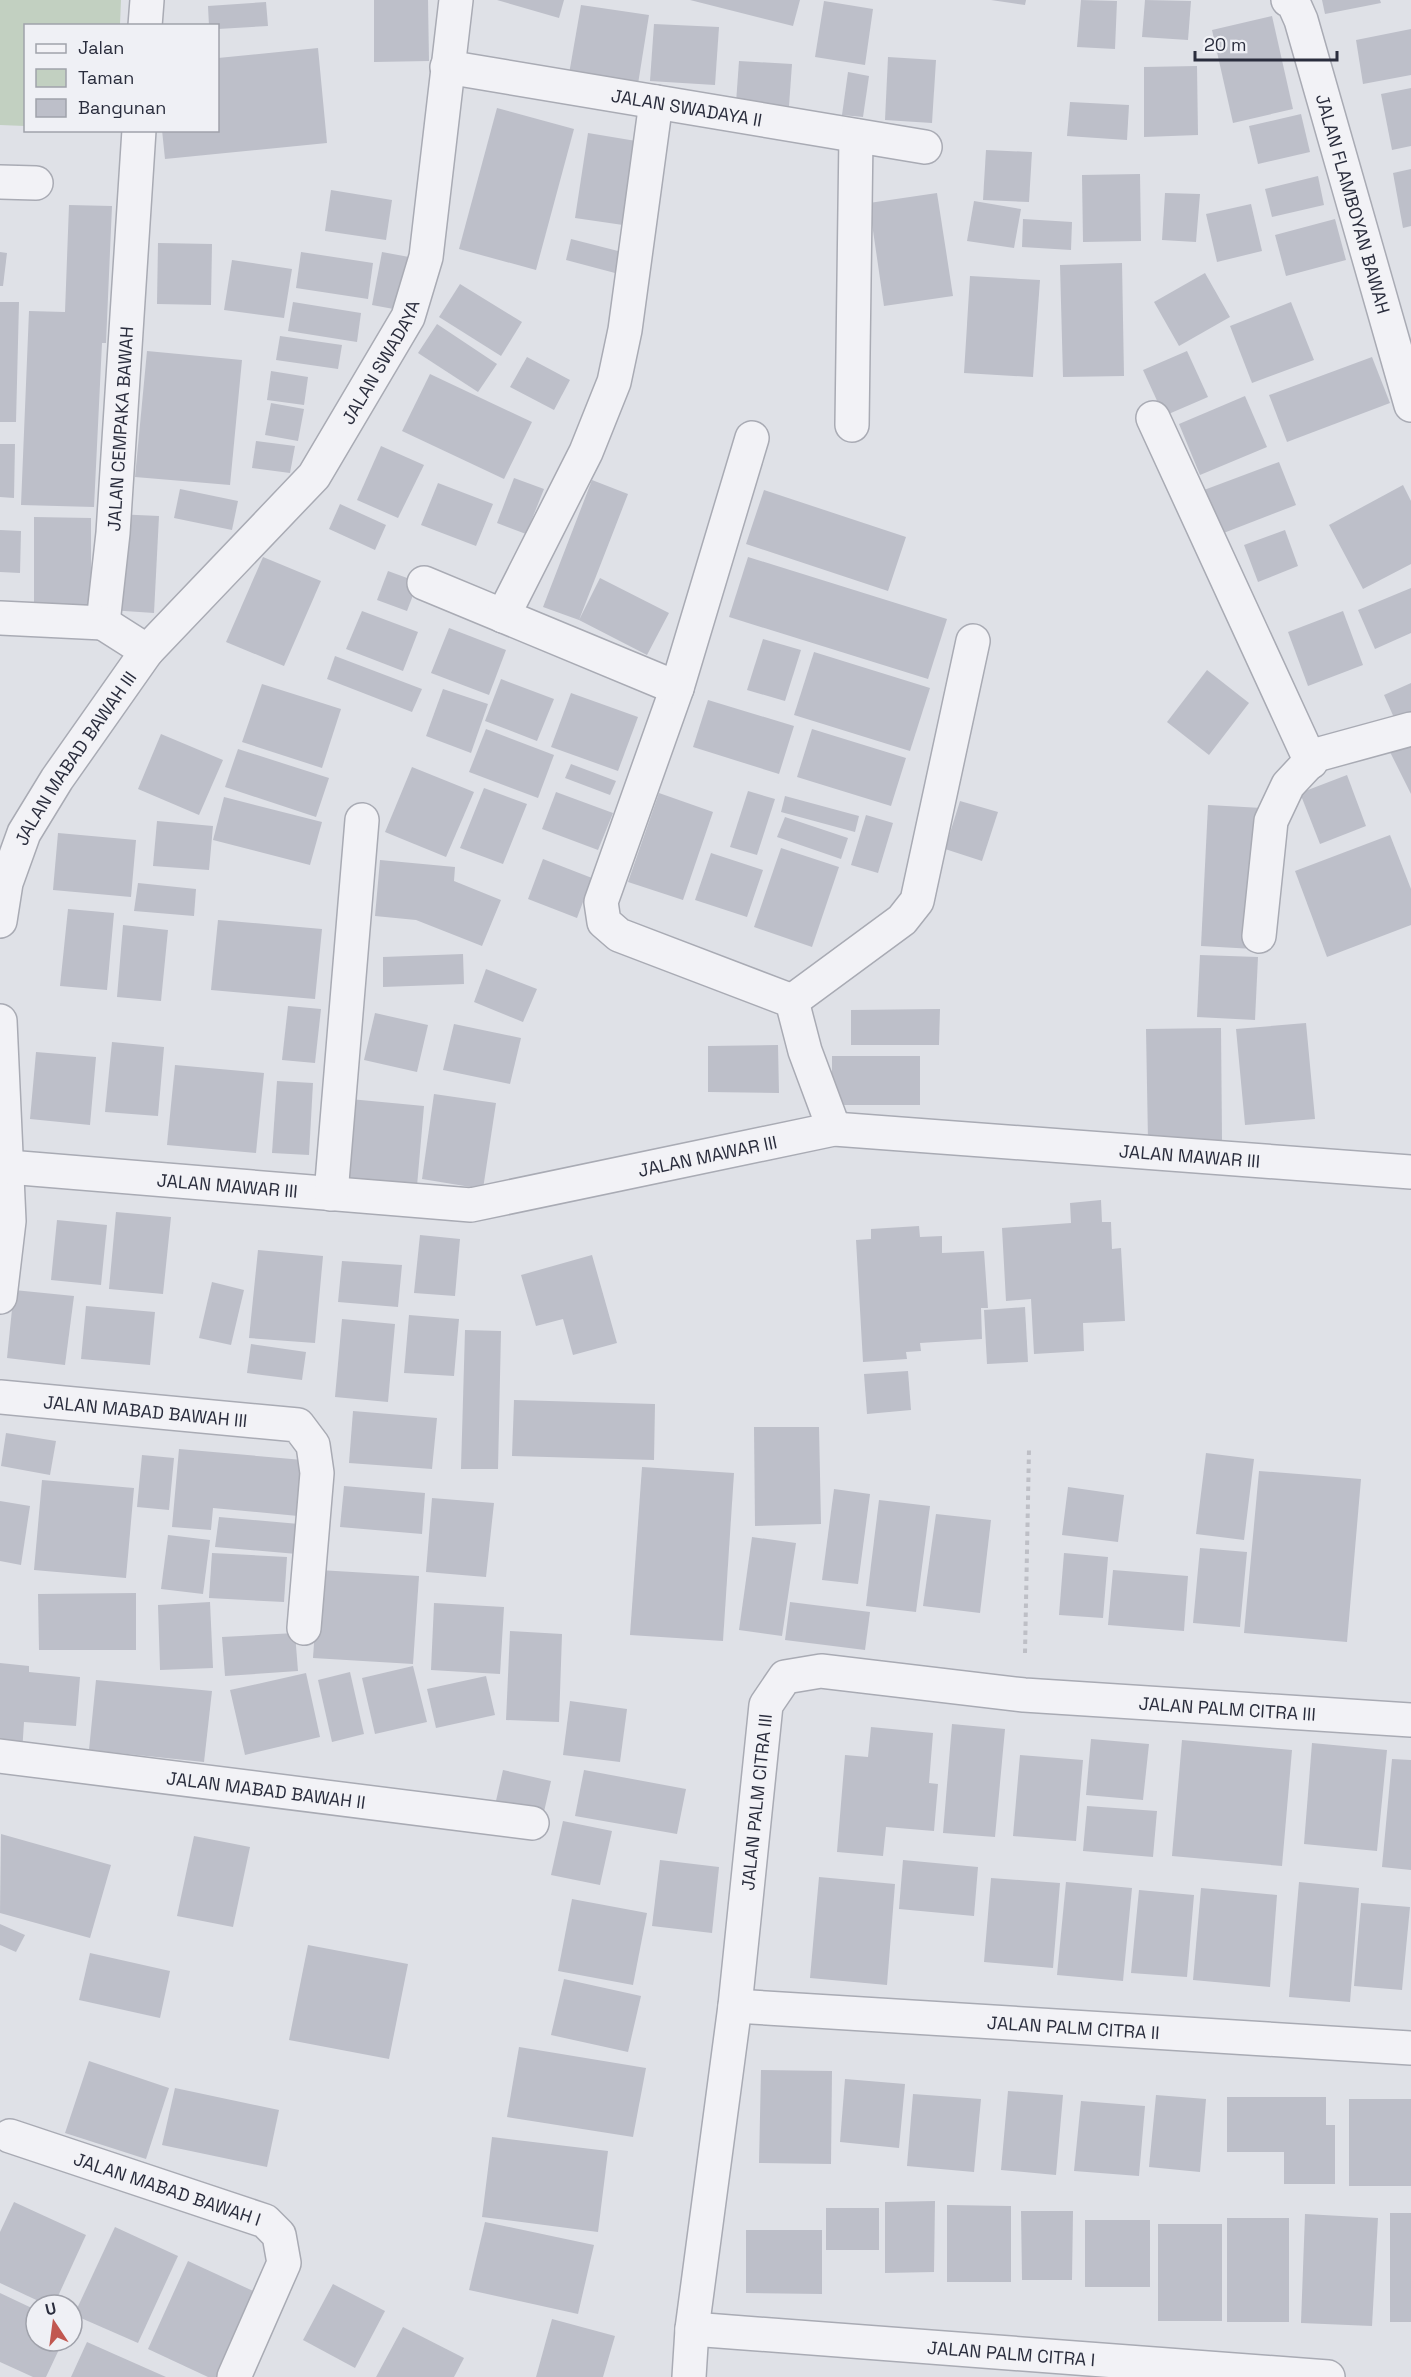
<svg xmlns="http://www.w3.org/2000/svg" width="1411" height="2377" font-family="'Space Grotesk',sans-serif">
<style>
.green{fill:#c2d0c1}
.building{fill:#bdbfc9}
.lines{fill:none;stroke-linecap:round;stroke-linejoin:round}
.minor-casing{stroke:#a9abb4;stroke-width:36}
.path{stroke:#bebfc6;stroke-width:4;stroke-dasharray:4.5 4.5;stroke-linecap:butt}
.minor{stroke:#f2f2f6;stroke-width:33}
.labels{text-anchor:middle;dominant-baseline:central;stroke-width:6;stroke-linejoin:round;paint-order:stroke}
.street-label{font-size:18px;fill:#2a2d3d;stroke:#eff0f5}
</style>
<rect width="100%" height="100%" fill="#dfe1e7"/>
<polygon class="green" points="0,0 121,0 120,25 26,26 25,126 0,125"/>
<g class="building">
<polygon points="374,0 428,0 429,61 374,62"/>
<polygon points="497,0 564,0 559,18"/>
<polygon points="690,0 800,0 793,26"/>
<polygon points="991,0 1026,0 1025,5"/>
<polygon points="1081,0 1117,1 1115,49 1077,47"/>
<polygon points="1145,0 1191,1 1188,40 1142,37"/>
<polygon points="1322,0 1380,0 1381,3 1325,14"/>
<polygon points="824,1 873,9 865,65 815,57"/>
<polygon points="266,2 268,26 218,29 218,26 209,26 208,6"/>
<polygon points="581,5 649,15 638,84 569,74"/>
<polygon points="1272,16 1293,109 1233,123 1212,30"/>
<polygon points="654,24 719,27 715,85 650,81"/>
<polygon points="1411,29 1411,75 1363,84 1356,40"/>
<polygon points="318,48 327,143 165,159 162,130 218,130 218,58"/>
<polygon points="888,57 936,60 932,123 885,120"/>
<polygon points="739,61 792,64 789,106 736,103"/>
<polygon points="1197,66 1198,135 1144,137 1144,67"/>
<polygon points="848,72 869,76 863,117 842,115"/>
<polygon points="1411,88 1411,146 1392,150 1381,94"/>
<polygon points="1070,102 1129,105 1127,140 1067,136"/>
<polygon points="497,108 574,129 536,270 459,249"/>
<polygon points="1301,114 1310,152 1258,164 1249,126"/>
<polygon points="588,133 636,141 623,225 575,218"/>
<polygon points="986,150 1032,152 1029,202 983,200"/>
<polygon points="1411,169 1411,226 1403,228 1393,173"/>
<polygon points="1140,174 1141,241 1083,242 1082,175"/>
<polygon points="1318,176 1324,205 1272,217 1265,189"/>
<polygon points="331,190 392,200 386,240 325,231"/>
<polygon points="937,193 953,296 884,306 869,203"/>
<polygon points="1165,193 1200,194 1196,242 1162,240"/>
<polygon points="974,201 1021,209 1014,248 967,241"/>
<polygon points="1251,204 1262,251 1217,262 1206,214"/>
<polygon points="69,205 112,206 106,343 102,343 94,507 21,505 29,311 65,312"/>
<polygon points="1023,219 1072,222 1071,250 1022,247"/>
<polygon points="1335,219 1346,260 1286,276 1275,235"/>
<polygon points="571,239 622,252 615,273 566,260"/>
<polygon points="158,243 212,244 211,305 157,304"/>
<polygon points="0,252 7,253 3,286 0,286"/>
<polygon points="301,252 373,263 368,299 296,288"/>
<polygon points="382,252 409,257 399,310 372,305"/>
<polygon points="232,260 292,269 284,318 224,310"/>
<polygon points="1122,263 1124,376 1063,377 1060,265"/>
<polygon points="1205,273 1230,317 1179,346 1154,302"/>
<polygon points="970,276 1040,280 1033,377 964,373"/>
<polygon points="460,284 522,322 501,356 439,317"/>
<polygon points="0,302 19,302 16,422 0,422"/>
<polygon points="293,302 361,313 357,342 288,331"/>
<polygon points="1291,302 1314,360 1252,383 1230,326"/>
<polygon points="437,324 497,364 478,392 418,353"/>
<polygon points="280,336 342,345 338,369 276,360"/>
<polygon points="147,351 242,360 230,485 135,477"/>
<polygon points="1187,351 1208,397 1164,416 1143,370"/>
<polygon points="527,357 570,380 554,410 510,387"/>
<polygon points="1372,357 1390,403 1287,442 1269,395"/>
<polygon points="271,371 308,377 304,405 267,400"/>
<polygon points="430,374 532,422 504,479 402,431"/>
<polygon points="1245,396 1267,447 1200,475 1179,424"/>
<polygon points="271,403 304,409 298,441 265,435"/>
<polygon points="256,441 295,446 290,473 252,468"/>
<polygon points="0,444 15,444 14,498 0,497"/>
<polygon points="381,446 424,465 398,518 357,500"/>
<polygon points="1279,462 1296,505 1221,534 1204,490"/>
<polygon points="514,478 544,489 526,534 497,523"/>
<polygon points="592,480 628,494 579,620 600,578 669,613 647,655 579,620 543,607"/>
<polygon points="438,483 493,504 476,546 421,525"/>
<polygon points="1403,485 1411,501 1411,564 1363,589 1329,525"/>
<polygon points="180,489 238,501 232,530 174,518"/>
<polygon points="764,490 906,537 888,591 746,544"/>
<polygon points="340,504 386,525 375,550 329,529"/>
<polygon points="115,514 159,516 154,613 110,610"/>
<polygon points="34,517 91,518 91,613 34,613"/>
<polygon points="0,530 21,531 20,573 0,572"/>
<polygon points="1285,530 1298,566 1258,582 1244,545"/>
<polygon points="263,557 321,581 284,666 226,642"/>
<polygon points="748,557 947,619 928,679 729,617"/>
<polygon points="388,571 418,582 407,611 377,600"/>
<polygon points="1411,588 1411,633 1375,649 1358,610"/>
<polygon points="362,611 418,632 403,671 346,649"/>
<polygon points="1343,611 1363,665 1308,686 1288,632"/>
<polygon points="449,628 506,650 489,695 431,673"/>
<polygon points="763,639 801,650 785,701 747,690"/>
<polygon points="814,652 930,688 910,751 794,715"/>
<polygon points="335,656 422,689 412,712 327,679"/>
<polygon points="1207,670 1249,703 1209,755 1167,722"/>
<polygon points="501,679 554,699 537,741 485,721"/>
<polygon points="1411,683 1411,724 1399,729 1384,695"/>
<polygon points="262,684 341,709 322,768 242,742"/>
<polygon points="443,689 488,704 471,753 426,736"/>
<polygon points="571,693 638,717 618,771 551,747"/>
<polygon points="708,700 794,726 779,774 693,747"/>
<polygon points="486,729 554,755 538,798 469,772"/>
<polygon points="812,729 906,758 891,806 797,777"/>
<polygon points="161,734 223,760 199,815 138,789"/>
<polygon points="1411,737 1411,794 1388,748"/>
<polygon points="238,749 329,778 316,817 225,787"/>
<polygon points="571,764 616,781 610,795 565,778"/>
<polygon points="412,767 474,792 446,857 385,832"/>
<polygon points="1347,775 1366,826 1320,844 1300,793"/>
<polygon points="484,788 527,804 503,864 460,848"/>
<polygon points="748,791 775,799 757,855 730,847"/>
<polygon points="556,792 613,813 598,850 542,829"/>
<polygon points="659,793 713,812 683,900 628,882"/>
<polygon points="785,796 859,816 855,832 781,812"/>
<polygon points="224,797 322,822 310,865 213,840"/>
<polygon points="960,801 998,812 982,861 945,849"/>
<polygon points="1208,805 1262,808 1254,949 1201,946"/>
<polygon points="866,815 893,823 878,873 851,865"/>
<polygon points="785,817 848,838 841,859 777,837"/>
<polygon points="157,821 213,826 209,870 153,866"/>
<polygon points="58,833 136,840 131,897 53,890"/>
<polygon points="1390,835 1411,889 1411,925 1327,957 1295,871"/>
<polygon points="781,848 839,867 812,947 754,927"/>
<polygon points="711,853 763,870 747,917 695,900"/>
<polygon points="543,859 592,878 577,918 528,899"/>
<polygon points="380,860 455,867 454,881 501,900 482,946 416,920 375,916"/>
<polygon points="138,883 196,889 194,916 134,911"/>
<polygon points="68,909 114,913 107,990 60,986"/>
<polygon points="218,920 322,929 315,999 211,990"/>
<polygon points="123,925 168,930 161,1001 117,997"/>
<polygon points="463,954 464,984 383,987 383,957"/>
<polygon points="1200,955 1258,957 1255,1020 1197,1017"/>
<polygon points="486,969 537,989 523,1022 474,1002"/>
<polygon points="288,1006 321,1009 315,1063 282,1060"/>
<polygon points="940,1009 939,1045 851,1045 851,1010"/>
<polygon points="375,1013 428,1025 417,1072 364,1060"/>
<polygon points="1306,1023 1315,1119 1245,1125 1236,1029"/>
<polygon points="454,1024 521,1038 510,1084 443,1070"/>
<polygon points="1221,1028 1222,1140 1148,1141 1146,1029"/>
<polygon points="112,1042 164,1047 158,1116 105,1112"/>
<polygon points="778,1045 779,1093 708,1092 708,1046"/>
<polygon points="36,1052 96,1057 90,1125 30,1119"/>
<rect x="832" y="1056" width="88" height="49"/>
<polygon points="175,1065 264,1073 256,1153 167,1145"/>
<polygon points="277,1081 313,1083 309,1155 272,1153"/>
<polygon points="434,1094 496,1103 483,1189 422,1179"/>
<polygon points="350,1099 424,1106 417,1186 342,1179"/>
<polygon points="1101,1200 1102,1222 1111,1222 1112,1249 1121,1248 1125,1321 1083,1323 1084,1351 1034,1354 1031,1299 1006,1301 1002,1228 1071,1223 1070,1203"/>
<polygon points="116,1212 171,1217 163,1294 109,1289"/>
<polygon points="57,1220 107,1225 101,1285 51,1280"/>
<polygon points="919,1226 920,1237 942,1236 942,1253 984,1251 988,1308 981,1308 982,1339 920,1343 921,1351 906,1352 907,1359 863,1362 856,1240 871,1239 871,1229"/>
<polygon points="420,1235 460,1239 455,1296 414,1293"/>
<polygon points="258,1250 323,1256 315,1343 249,1338"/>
<polygon points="592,1255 617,1343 573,1355 563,1319 536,1326 521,1275"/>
<polygon points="342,1261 402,1265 398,1307 338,1302"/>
<polygon points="212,1282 244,1290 231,1345 199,1338"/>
<polygon points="14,1290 74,1296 65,1365 7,1358"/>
<polygon points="86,1306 155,1312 150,1365 81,1359"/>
<polygon points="1025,1307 1028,1362 987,1364 984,1310"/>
<polygon points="409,1315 459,1319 454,1376 404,1373"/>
<polygon points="342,1319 395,1324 388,1402 335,1397"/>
<polygon points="465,1330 501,1331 498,1469 461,1469"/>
<polygon points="251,1344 306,1352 302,1380 247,1373"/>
<polygon points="908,1371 911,1410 867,1414 864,1374"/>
<polygon points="514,1400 655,1404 654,1460 512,1456"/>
<polygon points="353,1411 437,1418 432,1469 349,1463"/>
<polygon points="754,1427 819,1427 821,1524 755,1526"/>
<polygon points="6,1433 56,1441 50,1475 1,1466"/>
<polygon points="179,1449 303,1460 298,1516 213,1508 211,1530 172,1527"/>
<polygon points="1206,1453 1254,1459 1244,1540 1196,1534"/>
<polygon points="142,1455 174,1458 169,1510 137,1507"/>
<polygon points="642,1467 734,1473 723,1641 630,1635"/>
<polygon points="1259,1471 1361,1479 1347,1642 1244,1633"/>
<polygon points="42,1480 134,1488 126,1578 34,1570"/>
<polygon points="344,1486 425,1493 422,1534 340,1527"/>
<polygon points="1068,1487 1124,1495 1118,1542 1062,1535"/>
<polygon points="834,1489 870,1494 858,1584 822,1580"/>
<polygon points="432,1498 494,1503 486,1577 426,1572"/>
<polygon points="879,1500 930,1506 916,1612 866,1606"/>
<polygon points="0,1501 30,1506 21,1565 0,1561"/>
<polygon points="936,1514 991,1520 980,1613 923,1606"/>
<polygon points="219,1517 299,1524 297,1554 215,1547"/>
<polygon points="168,1535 210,1540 203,1594 161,1589"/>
<polygon points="752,1537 796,1543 782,1636 739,1630"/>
<polygon points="1200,1548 1247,1552 1240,1627 1193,1623"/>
<polygon points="212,1553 287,1557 284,1602 209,1598"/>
<polygon points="1064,1553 1108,1557 1103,1618 1059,1615"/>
<polygon points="319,1570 419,1576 413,1664 313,1658"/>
<polygon points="1113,1570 1188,1576 1184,1631 1108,1625"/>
<polygon points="136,1593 136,1650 39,1650 38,1594"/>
<polygon points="210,1602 213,1668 160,1670 158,1605"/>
<polygon points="790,1602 870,1612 865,1650 785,1640"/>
<polygon points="434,1603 504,1607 500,1674 431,1670"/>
<polygon points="510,1631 562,1634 559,1722 506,1720"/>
<polygon points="295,1633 298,1671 225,1676 222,1637"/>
<polygon points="0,1663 29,1666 29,1672 80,1677 76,1726 24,1722 22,1753 0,1751"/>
<polygon points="413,1666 427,1722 375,1734 362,1678"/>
<polygon points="350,1672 364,1734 332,1742 318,1680"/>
<polygon points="306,1673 320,1737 245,1755 230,1690"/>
<polygon points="486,1676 495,1715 436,1728 427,1689"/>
<polygon points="96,1680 212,1691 204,1762 89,1750"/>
<polygon points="570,1701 627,1709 620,1762 563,1755"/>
<polygon points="952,1724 1005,1729 995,1837 943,1833"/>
<polygon points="871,1727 933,1733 929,1783 938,1784 934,1831 886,1827 883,1856 837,1852 845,1755 868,1757"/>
<polygon points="1091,1739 1149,1744 1143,1800 1086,1795"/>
<polygon points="1182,1740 1292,1750 1282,1866 1172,1856"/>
<polygon points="1312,1743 1387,1750 1377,1851 1304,1844"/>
<polygon points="1020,1755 1083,1760 1076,1841 1013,1836"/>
<polygon points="1392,1759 1411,1760 1411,1870 1382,1867"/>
<polygon points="503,1770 551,1781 541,1825 493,1814"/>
<polygon points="584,1770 686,1789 677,1834 575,1816"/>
<polygon points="1087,1806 1157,1811 1153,1857 1083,1851"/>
<polygon points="563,1821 612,1831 600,1885 551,1875"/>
<polygon points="1,1834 111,1865 90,1938 0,1913"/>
<polygon points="194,1836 250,1847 233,1927 177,1916"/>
<polygon points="660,1860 719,1867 712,1933 652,1926"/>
<polygon points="903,1860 978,1867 974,1916 899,1909"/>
<polygon points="819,1877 895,1884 887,1985 810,1978"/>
<polygon points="991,1878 1060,1883 1053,1968 984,1962"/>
<polygon points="1066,1882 1132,1888 1123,1981 1057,1975"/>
<polygon points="1299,1882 1359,1888 1350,2002 1289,1997"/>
<polygon points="1201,1888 1277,1895 1270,1987 1193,1980"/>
<polygon points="1139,1890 1194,1895 1187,1977 1131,1973"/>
<polygon points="572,1899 647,1913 633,1985 558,1971"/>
<polygon points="1361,1903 1410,1907 1402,1990 1354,1986"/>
<polygon points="0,1924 25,1935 16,1952 0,1945"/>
<polygon points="308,1945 408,1964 389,2059 289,2040"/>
<polygon points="90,1953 170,1971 160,2018 79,2000"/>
<polygon points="564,1979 641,1996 628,2052 551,2035"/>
<polygon points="519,2047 646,2068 633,2137 507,2117"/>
<polygon points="89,2061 169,2088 146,2159 65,2133"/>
<polygon points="761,2070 832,2071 831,2164 759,2163"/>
<polygon points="845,2079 905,2084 899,2148 840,2142"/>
<polygon points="175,2088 279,2110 267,2167 162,2145"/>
<polygon points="1008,2091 1063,2095 1056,2175 1001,2170"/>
<polygon points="913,2094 981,2099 974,2172 907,2166"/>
<polygon points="1156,2095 1206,2099 1200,2172 1149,2167"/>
<polygon points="1227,2097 1326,2097 1326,2125 1335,2125 1335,2184 1284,2184 1284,2152 1227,2152"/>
<rect x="1349" y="2099" width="62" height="87"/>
<polygon points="1081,2101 1145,2106 1139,2176 1074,2171"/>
<polygon points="492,2137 608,2151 598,2232 482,2217"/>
<polygon points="935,2201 934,2272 885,2273 885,2202"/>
<polygon points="14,2202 86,2235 54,2305 47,2305 0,2283 0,2232"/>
<polygon points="947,2205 1011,2206 1011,2282 947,2282"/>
<rect x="826" y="2208" width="53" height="42"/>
<polygon points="1021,2211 1073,2211 1072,2280 1022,2280"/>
<rect x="1390" y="2213" width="21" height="109"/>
<polygon points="1305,2214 1378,2218 1372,2326 1301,2323"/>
<rect x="1227" y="2218" width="62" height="104"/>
<rect x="1085" y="2220" width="65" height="67"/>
<polygon points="485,2222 594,2245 578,2314 469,2290"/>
<rect x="1158" y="2224" width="64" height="97"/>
<polygon points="115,2227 178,2256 138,2343 74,2315"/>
<polygon points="746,2230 822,2230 822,2294 746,2293"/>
<polygon points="188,2261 264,2296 227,2377 208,2377 148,2349"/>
<polygon points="333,2284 385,2311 355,2368 303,2340"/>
<polygon points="0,2293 36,2310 36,2341 63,2341 46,2377 33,2377 0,2362"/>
<polygon points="552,2319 615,2336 603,2377 536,2377"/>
<polygon points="403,2327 464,2358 454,2377 376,2377"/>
<polygon points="87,2342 166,2377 71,2377"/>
</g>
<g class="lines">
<g class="minor-casing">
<g id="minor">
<path id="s1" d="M1288,0L1293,2L1301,20L1411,405"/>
<polyline points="145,26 147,0"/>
<path id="s2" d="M447,67L925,147"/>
<polyline points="0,182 36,183"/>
<polyline points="1153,418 1311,762"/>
<polyline points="852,425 856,136"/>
<polyline points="752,438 677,688 601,902 604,922 619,935 792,1001 805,1051 834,1129"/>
<polyline points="424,583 677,688"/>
<polyline points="503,616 586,452 614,382 625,330 656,102"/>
<polyline points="0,618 103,623"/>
<path id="s3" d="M103,623L113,533L139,130"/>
<path id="s4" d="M147,651L314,476L408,317L426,257L456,0"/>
<path id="s5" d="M0,921L6,883L24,833L57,779L147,651L103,623"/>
<polyline points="1259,936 1271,821 1288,785 1316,755 1411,729"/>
<polyline points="792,1001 902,920 917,901 973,641"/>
<polyline points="0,1021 9,1221 0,1297"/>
<path id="s6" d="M8,1167L471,1205L834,1129L1411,1172"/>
<polyline points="331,1194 362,820"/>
<path id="s7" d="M0,1397L298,1425L313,1445L317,1473L304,1628"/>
<path id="s8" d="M0,1756L532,1823"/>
<path id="s9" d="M735,2006L1411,2048"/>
<path id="s10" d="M10,2136L265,2221L279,2235L284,2263L234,2377"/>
<path id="s11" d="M692,2329L1328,2377"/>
<path id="s12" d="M689,2377L692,2329L735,2006L766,1705L785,1677L821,1671L1024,1695L1411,1720"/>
</g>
</g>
<polyline class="path" points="1025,1653 1029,1449"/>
<use href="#minor" class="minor"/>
</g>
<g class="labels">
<g class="street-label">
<text stroke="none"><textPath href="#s2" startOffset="243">JALAN SWADAYA II</textPath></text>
<text stroke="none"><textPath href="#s1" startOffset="216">JALAN FLAMBOYAN BAWAH</textPath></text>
<text stroke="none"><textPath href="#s4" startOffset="374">JALAN SWADAYA</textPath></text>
<text stroke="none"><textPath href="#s3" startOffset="195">JALAN CEMPAKA BAWAH</textPath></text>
<text stroke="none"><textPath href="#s5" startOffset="182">JALAN MABAD BAWAH III</textPath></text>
<text stroke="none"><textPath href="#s6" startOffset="706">JALAN MAWAR III</textPath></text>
<text stroke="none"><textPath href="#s6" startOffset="1192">JALAN MAWAR III</textPath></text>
<text stroke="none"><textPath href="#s6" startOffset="220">JALAN MAWAR III</textPath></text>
<text stroke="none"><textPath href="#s7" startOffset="146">JALAN MABAD BAWAH III</textPath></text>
<text stroke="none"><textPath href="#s12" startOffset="1155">JALAN PALM CITRA III</textPath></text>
<text stroke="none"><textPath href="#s8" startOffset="268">JALAN MABAD BAWAH II</textPath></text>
<text stroke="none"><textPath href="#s12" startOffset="579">JALAN PALM CITRA III</textPath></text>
<text stroke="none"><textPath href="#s9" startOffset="339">JALAN PALM CITRA II</textPath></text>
<text stroke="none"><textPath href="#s10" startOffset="166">JALAN MABAD BAWAH I</textPath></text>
<text stroke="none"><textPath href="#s11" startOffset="320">JALAN PALM CITRA I</textPath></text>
</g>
</g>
<rect x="24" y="24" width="195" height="108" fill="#eff0f5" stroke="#a0a2ab" stroke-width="1.5"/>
<rect x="36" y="44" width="30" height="9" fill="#f2f2f6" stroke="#a0a2ab" stroke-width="1.5"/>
<text x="78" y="54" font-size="18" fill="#2a2d3d">Jalan</text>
<rect x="36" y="69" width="30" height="18" fill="#c2d0c1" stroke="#a0a2ab" stroke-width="1.5"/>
<text x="78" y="84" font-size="18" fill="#2a2d3d">Taman</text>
<rect x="36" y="99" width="30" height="18" fill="#bdbfc9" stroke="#a0a2ab" stroke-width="1.5"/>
<text x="78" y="114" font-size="18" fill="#2a2d3d">Bangunan</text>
<g transform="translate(54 2323) rotate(347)"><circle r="28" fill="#eff0f5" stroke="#a0a2ab" stroke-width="1.5"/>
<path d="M0-4.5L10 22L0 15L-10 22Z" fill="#c15750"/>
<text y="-9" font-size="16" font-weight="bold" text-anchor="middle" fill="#2a2d3d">U</text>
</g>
<path d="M1195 51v9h142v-9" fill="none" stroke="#2a2d3d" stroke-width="3"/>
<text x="1204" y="51" font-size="18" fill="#2a2d3d" stroke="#eff0f5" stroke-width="4.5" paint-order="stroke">20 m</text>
</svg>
